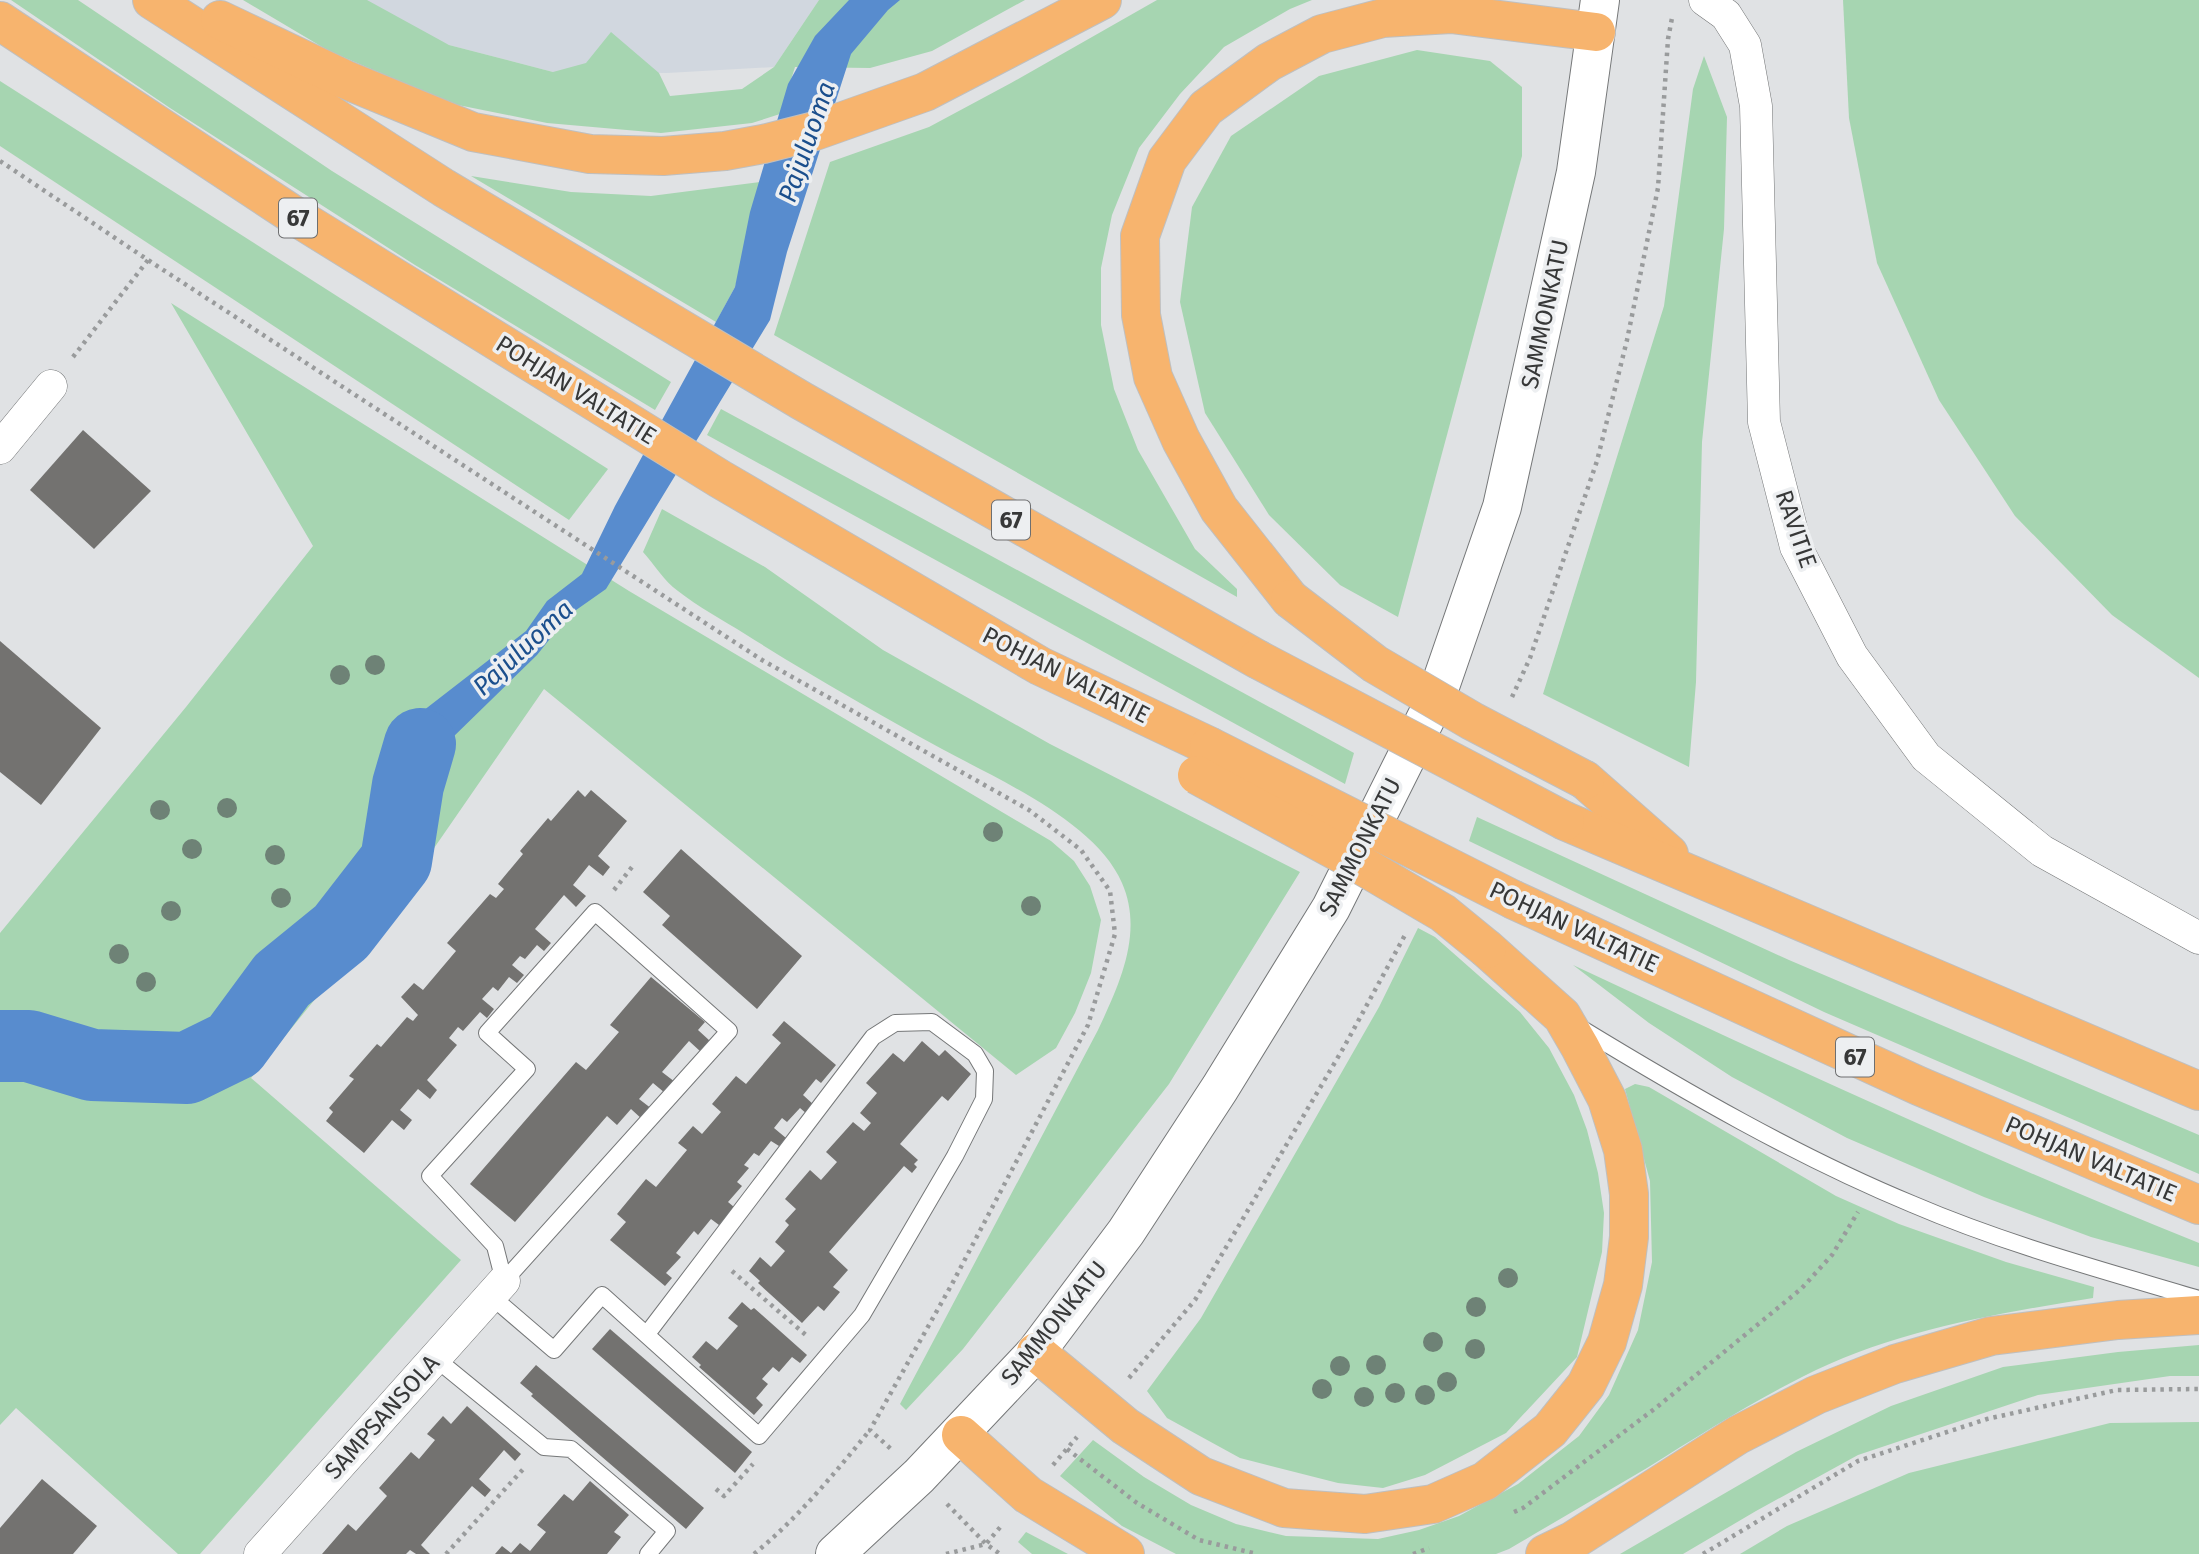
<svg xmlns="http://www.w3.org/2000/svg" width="2199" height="1554" font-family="'Fira Sans',sans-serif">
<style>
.built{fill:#d1d7df}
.green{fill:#a6d5b1}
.water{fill:#588cce}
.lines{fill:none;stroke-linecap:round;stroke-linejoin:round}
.river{stroke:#588cce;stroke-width:72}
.building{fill:#737270}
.service-casing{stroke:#757778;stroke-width:18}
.minor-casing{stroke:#757778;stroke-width:33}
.secondary-casing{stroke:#757778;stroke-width:40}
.trunk-casing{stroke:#bfbfbf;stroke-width:40}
.path{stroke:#999b9c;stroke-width:4.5;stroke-dasharray:3.5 5;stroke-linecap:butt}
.service{stroke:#fff;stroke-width:16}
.minor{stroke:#fff;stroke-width:32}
.secondary{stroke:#fff;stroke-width:38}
.trunk{stroke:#f7b46e;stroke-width:38}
.trunk-bridge-casing{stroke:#bfbfbf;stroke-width:40;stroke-linecap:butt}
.trunk-bridge{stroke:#f7b46e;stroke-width:38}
.tree{fill:#6e8276}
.labels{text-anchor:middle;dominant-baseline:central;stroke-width:7;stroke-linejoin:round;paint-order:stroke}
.shield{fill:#edeff1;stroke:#6e6f70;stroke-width:2}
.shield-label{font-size:23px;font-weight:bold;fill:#373838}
.street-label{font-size:24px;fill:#373838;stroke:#edeff1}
.water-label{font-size:26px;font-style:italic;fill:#1b4f8d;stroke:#edeff1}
</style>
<rect width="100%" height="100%" fill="#e0e2e4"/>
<polygon class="built" points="346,0 819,0 774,67 667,73 553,72 449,45"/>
<g class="green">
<polygon points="11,0 78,0 332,171 671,382 655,410 415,265 170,108"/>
<polygon points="243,0 367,0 449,45 553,72 586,63 611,32 659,73 670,96 742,89 774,67 819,0 1025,0 932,51 870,68 795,67 780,114 752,123 661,133 547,123 453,104 329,51"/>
<polygon points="1157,0 1312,0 1290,9 1224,47 1180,94 1139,148 1112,215 1101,268 1101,325 1114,389 1138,450 1195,549 1237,589 1237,597 774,335 830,162 929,127 1011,83"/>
<polygon points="1843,0 2199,0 2199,678 2112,615 2015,516 1939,400 1877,263 1849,118"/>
<polygon points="1417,50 1490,61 1522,87 1522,156 1398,617 1340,585 1269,515 1205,413 1180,302 1192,207 1231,136 1319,76"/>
<polygon points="1704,56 1727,117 1724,229 1702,442 1696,682 1689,767 1543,694 1664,306 1693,89"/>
<polygon points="0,81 608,469 569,520 0,146"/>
<polygon points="471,176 571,192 651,196 768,181 735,287 716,322"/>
<polygon points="171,303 629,591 1051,841 1074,861 1090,886 1101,920 1091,973 1075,1013 1056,1048 1016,1075 544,689 412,880 251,1078 461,1260 200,1554 178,1554 16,1408 0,1425 0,933 186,707 313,546"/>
<polygon points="721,409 1354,753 1345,784 707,435"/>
<path d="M662,509L765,567L883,650L1050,744L1300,872L1169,1084L963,1349L906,1410L900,1404L1098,1030C1119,985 1144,933 1122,883C1096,822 999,780 942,749C875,712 810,675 745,634C723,620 698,607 678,591C664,581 654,564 643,552Z"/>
<polygon points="1477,817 1789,960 2199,1135 2199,1174 1824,1012 1469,841"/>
<polygon points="1418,928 1435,937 1520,1012 1549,1048 1574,1095 1587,1130 1598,1173 1604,1213 1602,1252 1577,1357 1506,1433 1425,1475 1383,1488 1338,1483 1240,1458 1167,1418 1147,1391 1201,1318 1379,1007"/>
<path d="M1573,965C1780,1062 1987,1158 2199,1243V1267L2091,1237L1984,1197L1847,1138L1732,1077L1649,1023Z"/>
<path d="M1635,1084L1649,1087L1836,1196L1899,1224L2006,1262L2094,1287L2093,1298C1994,1314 1892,1331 1802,1377C1749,1404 1698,1436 1647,1468C1601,1495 1555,1522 1509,1549L1496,1554H1176L1122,1526L1060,1476L1093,1440L1144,1477L1191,1505L1236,1524L1286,1536L1378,1539L1419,1530L1459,1516L1518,1484L1579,1436L1609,1395L1638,1330L1652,1262L1650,1181L1625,1089Z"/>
<polygon points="2199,1345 2199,1376 2170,1376 2038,1395 1858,1455 1756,1511 1683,1554 1620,1554 1796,1452 1891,1406 2003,1367 2118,1352"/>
<polygon points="2199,1422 2199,1554 1740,1554 1787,1526 1909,1473 2110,1423"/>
<polygon points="1026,1532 1068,1554 1032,1554 1018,1542"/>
</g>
<polygon class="water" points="849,0 900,0 888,10 851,54 787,252 770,320 606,589 569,615 537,655 449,741 430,785 421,830 381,848 392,760 419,714 526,631 547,601 582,574 615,506 735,287 750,212 788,84 815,36"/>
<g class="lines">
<polyline class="river" points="0,1046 29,1046 92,1065 187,1068 234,1045 282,980 341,932 396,861 408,785 420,744"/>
</g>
<g class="building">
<polygon points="83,430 151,491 94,549 30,490"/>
<polygon points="0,641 101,728 41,805 0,772"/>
<polygon points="578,790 585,797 591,790 627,821 598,856 610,867 603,876 589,865 573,885 586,896 576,907 564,895 535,929 551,943 544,951 537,945 525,959 520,956 512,965 524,975 517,983 509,977 498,991 493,987 482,999 494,1009 487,1018 480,1012 463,1031 458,1027 449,1038 457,1045 427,1080 437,1090 430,1099 418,1089 400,1110 412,1120 404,1130 392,1120 364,1153 326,1121 333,1112 329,1108 354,1079 349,1076 377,1044 381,1047 407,1017 413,1021 418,1015 401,997 414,983 423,990 456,951 447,943 490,894 496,898 504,889 498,884 523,854 520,851 548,818 551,821"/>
<polygon points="681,849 802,956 757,1009 662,925 670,916 643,892"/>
<polygon points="651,977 705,1022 698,1030 710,1041 701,1052 689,1041 662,1072 675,1082 665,1093 653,1083 639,1099 652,1109 643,1120 631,1109 617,1125 607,1116 515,1222 470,1184 576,1062 586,1070 619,1032 610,1025"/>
<polygon points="784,1021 836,1065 821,1083 816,1079 803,1095 814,1105 807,1114 800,1108 787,1122 782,1118 774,1128 786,1138 779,1146 771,1141 759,1156 754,1153 744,1165 749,1168 737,1182 742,1186 728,1202 734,1207 719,1225 711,1219 698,1235 694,1231 676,1253 681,1257 666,1273 672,1278 665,1286 610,1240 626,1222 617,1214 646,1179 656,1187 687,1150 678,1143 693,1126 702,1134 721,1112 712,1104 736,1076 746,1084 781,1043 772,1035"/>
<polygon points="922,1041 939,1056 945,1050 971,1074 948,1101 942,1096 900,1144 918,1160 914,1164 917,1167 912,1173 904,1166 829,1252 848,1270 833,1287 840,1292 824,1311 818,1306 802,1323 758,1283 760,1281 749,1271 760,1257 771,1267 785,1251 775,1242 789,1225 785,1221 796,1209 785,1199 810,1170 821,1180 837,1162 826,1152 853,1122 864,1131 871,1123 860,1113 877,1093 866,1083 893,1053 904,1062"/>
<polygon points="742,1302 751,1310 754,1308 807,1355 800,1363 792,1357 779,1372 773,1367 762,1379 768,1384 756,1398 763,1405 754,1415 699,1367 701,1365 692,1357 706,1341 717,1350 738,1326 728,1318"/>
<polygon points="610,1329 752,1452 735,1473 592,1349"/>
<polygon points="536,1365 704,1508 686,1529 531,1396 533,1394 520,1383"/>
<polygon points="467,1406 521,1454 515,1461 504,1450 479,1479 491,1490 485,1497 472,1486 421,1545 430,1554 416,1554 410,1550 406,1554 322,1554 348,1524 356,1531 387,1496 379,1488 411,1452 419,1459 435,1440 427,1434 443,1416 451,1424"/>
<polygon points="42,1479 97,1526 73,1554 0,1554 0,1528"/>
<polygon points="590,1481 629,1515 614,1532 621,1537 607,1554 495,1554 502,1546 511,1553 520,1543 530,1551 546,1532 537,1525 564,1494 573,1501"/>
</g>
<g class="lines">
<g class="service-casing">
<g id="service">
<polygon points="595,912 729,1031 504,1281 495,1246 430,1176 527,1069 487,1033"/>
<path d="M1579,1027C1684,1091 1798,1157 1912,1204C2005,1244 2102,1270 2199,1299"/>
<polyline points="491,1296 554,1350 602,1295 759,1436 862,1315 955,1156 984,1099 985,1071 975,1054 932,1022 895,1023 873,1037 647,1334"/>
<polyline points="435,1358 544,1447 571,1449 667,1531 648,1554"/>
</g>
</g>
<g class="minor-casing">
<g id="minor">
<polyline points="1705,0 1726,15 1745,45 1756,106 1764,422 1796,547 1852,656 1926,757 2042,851 2199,938"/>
<polyline points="0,448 51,386"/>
<polyline points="260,1554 504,1281"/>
</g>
</g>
<g class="secondary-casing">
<polyline id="secondary" points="835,1554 919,1476 1036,1352 1126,1232 1220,1088 1331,908 1436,698 1502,507 1576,172 1600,0"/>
</g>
<g class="trunk-casing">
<g id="trunk">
<polyline points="152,0 444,188 802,401 1257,659"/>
<polyline points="220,20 344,79 473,132 590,154 663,156 725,151 763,144 815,131 925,92 1102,0"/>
<polyline points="0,21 298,218 720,479 1040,666 1209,746"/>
<polyline points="1290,599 1219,509 1181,440 1153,377 1141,315 1140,236 1167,160 1206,108 1269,62 1322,34 1383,18 1451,14 1596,32"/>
<polyline points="1585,780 1669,854"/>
<polyline points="1565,821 2199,1091"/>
<polyline points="1514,900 1919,1086 2199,1205"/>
<polyline points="1036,1352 1125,1426 1201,1476 1284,1508 1365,1514 1433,1504 1485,1481 1550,1430 1586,1385 1607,1342 1623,1285 1629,1237 1629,1194 1623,1150 1607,1099 1580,1047 1562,1016 1487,949"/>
<polyline points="961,1435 1028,1495 1125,1554"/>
<polyline points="1545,1554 1572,1541 1738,1435 1816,1395 1895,1364 1991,1336 2118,1320 2199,1315"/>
</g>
</g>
<g class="path">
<polyline points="0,161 148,260 762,660 1029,810 1081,850 1110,891 1115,934 1088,1025 952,1284 870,1430 891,1449"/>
<polyline points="73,357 148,260"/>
<polyline points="1512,697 1530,658 1597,461 1627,340 1658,188 1668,39 1672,18"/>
<polyline points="614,890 632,867"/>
<polyline points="732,1271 807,1336"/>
<polyline points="1129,1378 1195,1300 1344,1047 1405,935"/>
<polyline points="1067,1449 1137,1503 1199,1540 1257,1554"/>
<polyline points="1053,1465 1077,1437"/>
<polyline points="716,1489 724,1496 753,1464"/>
<polyline points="947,1504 986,1544 1000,1554"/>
<polyline points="1514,1512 1523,1508 1657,1407 1801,1289 1832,1255 1858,1212"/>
<polyline points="446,1554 526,1466"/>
<path d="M754,1554C798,1518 834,1474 870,1430"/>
<polyline points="946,1554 986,1544 1002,1525"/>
<polyline points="1413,1554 1429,1548"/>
<polyline points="1703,1554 1858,1461 1987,1419 2117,1390 2199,1389"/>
</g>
<use href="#service" class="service"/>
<use href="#minor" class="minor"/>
<use href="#secondary" class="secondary"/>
<use href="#trunk" class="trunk"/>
<g class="trunk-bridge-casing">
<g id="trunk-bridge">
<polyline points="1290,599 1375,664 1472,721 1585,780"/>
<polyline points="1257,659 1565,821"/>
<polyline points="1209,746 1514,900"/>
<polyline points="1197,775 1344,855 1443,913 1487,949"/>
</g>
</g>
<use href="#trunk-bridge" class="trunk-bridge"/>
</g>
<g class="tree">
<circle cx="375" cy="665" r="10"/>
<circle cx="340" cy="675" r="10"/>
<circle cx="227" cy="808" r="10"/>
<circle cx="160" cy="810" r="10"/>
<circle cx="993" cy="832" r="10"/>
<circle cx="192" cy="849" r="10"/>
<circle cx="275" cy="855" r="10"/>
<circle cx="281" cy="898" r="10"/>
<circle cx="1031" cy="906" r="10"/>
<circle cx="171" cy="911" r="10"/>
<circle cx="119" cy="954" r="10"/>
<circle cx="146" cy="982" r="10"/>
<circle cx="1508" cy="1278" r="10"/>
<circle cx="1476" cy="1307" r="10"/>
<circle cx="1433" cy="1342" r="10"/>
<circle cx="1475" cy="1349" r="10"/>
<circle cx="1376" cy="1365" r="10"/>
<circle cx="1340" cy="1366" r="10"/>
<circle cx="1447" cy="1382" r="10"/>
<circle cx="1322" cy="1389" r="10"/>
<circle cx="1395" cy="1393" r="10"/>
<circle cx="1425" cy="1395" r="10"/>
<circle cx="1364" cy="1397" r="10"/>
</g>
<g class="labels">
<g class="shield">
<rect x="279" y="198.5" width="38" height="39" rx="5"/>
<rect x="992" y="500.5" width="38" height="39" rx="5"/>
<rect x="1836" y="1037.5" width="38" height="39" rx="5"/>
</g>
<g class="shield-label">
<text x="298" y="218">67</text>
<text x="1011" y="520">67</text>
<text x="1855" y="1057">67</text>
</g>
<g class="street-label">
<text transform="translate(1545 314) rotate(-78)">SAMMONKATU</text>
<text transform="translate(576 390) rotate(32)">POHJAN VALTATIE</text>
<text transform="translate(1796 529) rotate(71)">RAVITIE</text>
<text transform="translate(1066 675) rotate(27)">POHJAN VALTATIE</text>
<text transform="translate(1360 847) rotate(-63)">SAMMONKATU</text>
<text transform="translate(1574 927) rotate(25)">POHJAN VALTATIE</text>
<text transform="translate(2091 1159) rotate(23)">POHJAN VALTATIE</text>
<text transform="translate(1054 1323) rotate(-51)">SAMMONKATU</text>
<text transform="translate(382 1417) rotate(-48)">SAMPSANSOLA</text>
</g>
<g class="water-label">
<text transform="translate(807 142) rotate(-71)">Pajuluoma</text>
<text transform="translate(523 648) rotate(-43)">Pajuluoma</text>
</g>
</g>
</svg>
